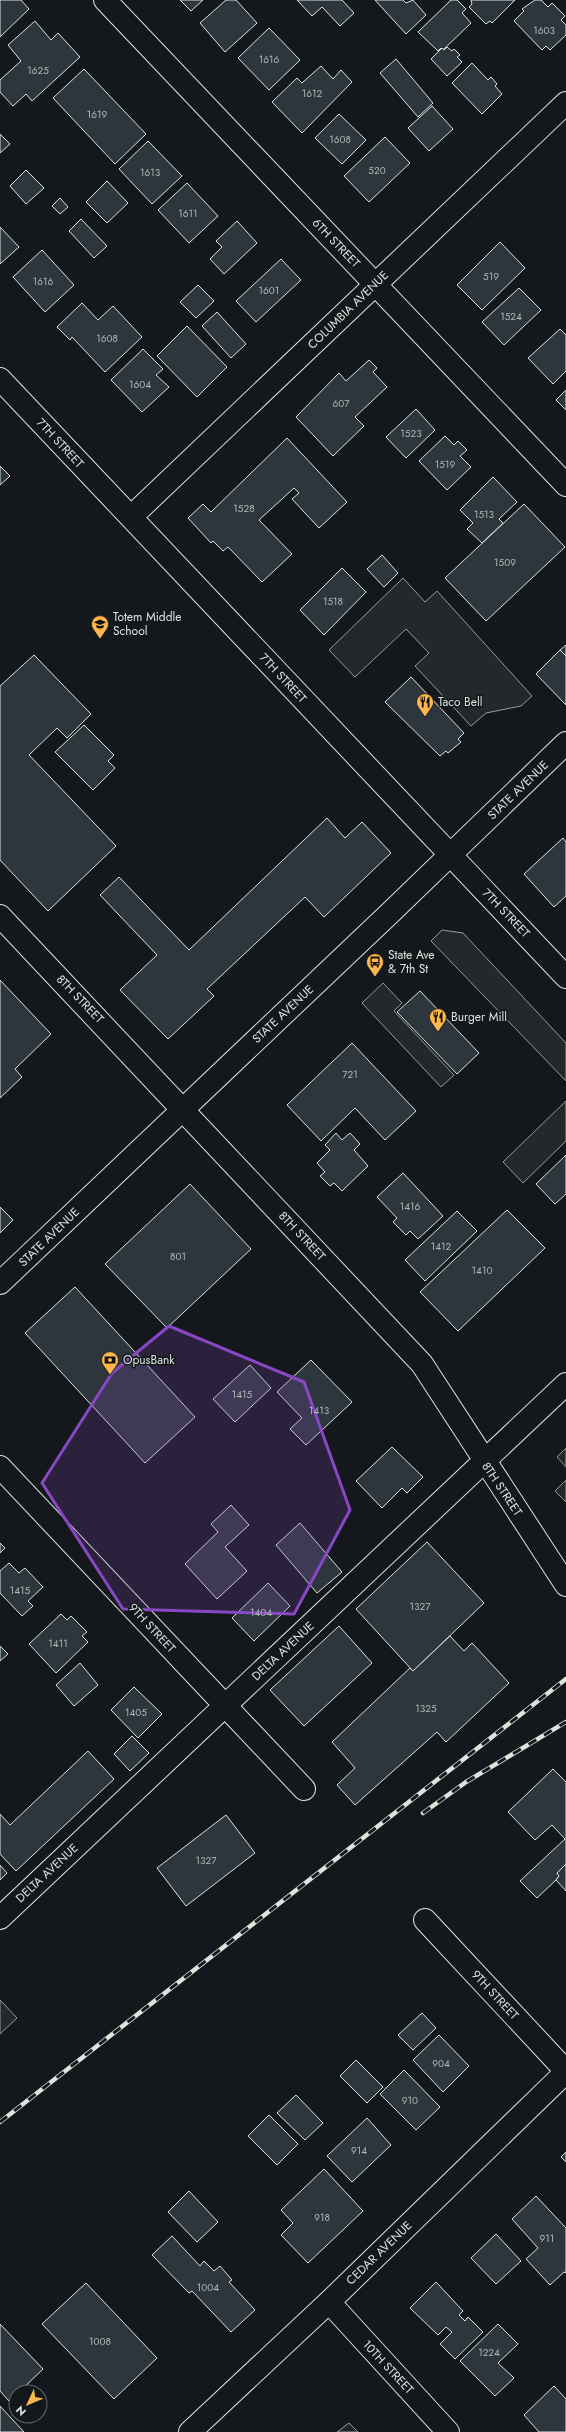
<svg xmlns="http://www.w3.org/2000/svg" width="566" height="2432" font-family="Jost,sans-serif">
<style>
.green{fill:#202428;stroke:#939e99}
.parking{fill:#24282b;stroke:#939e99}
.building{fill:#2c363c;stroke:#d8e6dc}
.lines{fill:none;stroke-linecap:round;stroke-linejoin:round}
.minor-casing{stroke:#d8e6dc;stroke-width:24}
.tertiary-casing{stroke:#d8e6dc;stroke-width:24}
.primary-casing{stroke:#d8e6dc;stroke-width:24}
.minor{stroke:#14181c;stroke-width:22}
.tertiary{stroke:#14181c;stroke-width:22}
.primary{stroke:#14181c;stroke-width:22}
.rail-casing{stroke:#d8e6dc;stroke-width:4.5}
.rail{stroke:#14181c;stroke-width:3;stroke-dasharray:9;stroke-linecap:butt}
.marked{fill:#8948c3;fill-opacity:0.2;stroke:#8948c3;stroke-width:3;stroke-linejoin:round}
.labels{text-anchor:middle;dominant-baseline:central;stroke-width:3;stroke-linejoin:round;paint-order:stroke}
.number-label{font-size:10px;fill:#adbab4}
.street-label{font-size:12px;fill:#d8e6dc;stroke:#14181c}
.poi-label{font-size:12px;fill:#d8e6dc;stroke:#14181c;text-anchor:start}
</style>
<rect width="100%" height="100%" fill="#14181c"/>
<polygon class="green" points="349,2423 358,2432 337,2432"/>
<g class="parking">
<polygon points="403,578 425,602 437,591 532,696 521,706 486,713 471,726 415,666 429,653 406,629 355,677 329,650"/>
<polygon points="442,930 463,933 566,1043 566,1081 431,941"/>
<polygon points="383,983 402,1003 394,1011 454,1075 441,1087 362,1003"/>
<polygon points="566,1101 566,1141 523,1183 503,1162"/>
<polygon points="566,1448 566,1467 557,1457"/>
<polygon points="566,1480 566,1502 555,1491"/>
<polygon points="0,2000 17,2018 0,2034"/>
</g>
<g class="building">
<polygon points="0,0 21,0 29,9 0,37"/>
<polygon points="180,0 203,0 191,11"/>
<polygon points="226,0 236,0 257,23 225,52 200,23"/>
<polygon points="297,0 342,0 354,13 340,26 322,7 312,16"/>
<polygon points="375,0 403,0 406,3 413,0 426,15 406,34"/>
<polygon points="451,0 457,0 466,9 462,13 471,23 443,50 441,48 438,51 418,32"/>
<polygon points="471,0 515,0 492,23 490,21 486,24 469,7 472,4"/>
<polygon points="535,0 541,0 548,7 552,3 565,16 561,20 566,25 566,35 550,50 546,46 542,50 514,21 524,11 522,9"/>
<polygon points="35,21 51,40 58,33 80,57 32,101 26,94 13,106 0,92 0,80 21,61 8,45"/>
<polygon points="269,28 300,60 269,90 238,58"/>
<polygon points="447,47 452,51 454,49 460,55 457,57 462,62 447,76 431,59 442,48 444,50"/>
<polygon points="396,59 433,103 418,117 380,73"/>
<polygon points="472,63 488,80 491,77 497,84 495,86 502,94 482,114 452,83"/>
<polygon points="321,66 333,79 341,70 352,82 302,133 272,102 297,78 302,83"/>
<polygon points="84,69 146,134 115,164 53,98"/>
<polygon points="432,106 453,129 429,151 408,128"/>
<polygon points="339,114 366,140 342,164 315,138"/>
<polygon points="0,134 10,144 0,153"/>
<polygon points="385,137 410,163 369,202 344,176"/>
<polygon points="148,141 182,176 152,204 119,169"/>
<polygon points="26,170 44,188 26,204 10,186"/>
<polygon points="107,181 128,203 107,223 86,202"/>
<polygon points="187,183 218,216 189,243 158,210"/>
<polygon points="60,198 68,207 60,214 52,206"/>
<polygon points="81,219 107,246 94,258 69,231"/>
<polygon points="237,221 257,243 224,274 210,259 222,247 216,241"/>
<polygon points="0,227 19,247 0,264"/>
<polygon points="500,242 525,268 482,310 457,285"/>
<polygon points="42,250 74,285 45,312 13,277"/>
<polygon points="281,259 301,280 256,322 236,301"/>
<polygon points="198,285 214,301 196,318 180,302"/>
<polygon points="519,288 541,310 504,345 482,322"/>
<polygon points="82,303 98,320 113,306 142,337 105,372 72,337 70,340 57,327"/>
<polygon points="217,312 246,344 231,358 202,326"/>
<polygon points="187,326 227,367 197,397 157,356"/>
<polygon points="560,329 566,335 566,371 553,384 528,358"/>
<polygon points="143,349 163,369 156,375 169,387 142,412 111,380"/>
<polygon points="369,360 377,368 373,372 387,387 355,417 364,426 333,456 296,417 339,373 346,381"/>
<polygon points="566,390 566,410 556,400"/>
<polygon points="416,409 435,430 406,458 386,437"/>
<polygon points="445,436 454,445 458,441 467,450 460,456 471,467 447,490 419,461"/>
<polygon points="287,438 347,502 319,528 292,499 299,493 294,488 259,520 292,554 262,582 228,547 223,551 213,541 211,543 188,518 203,504 211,512"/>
<polygon points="0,466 10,476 0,485"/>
<polygon points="493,477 517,502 499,519 503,523 482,543 467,529 473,523 460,510"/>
<polygon points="524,504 565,547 486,621 445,578"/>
<polygon points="382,555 398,573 384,587 367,569"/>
<polygon points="342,568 366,592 324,635 300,610"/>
<polygon points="566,645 566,656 560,650"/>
<polygon points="560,650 566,656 566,705 536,674"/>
<polygon points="34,655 91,714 67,738 57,728 29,755 116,846 48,911 0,860 0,686"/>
<polygon points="411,677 464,733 458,739 461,742 448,753 446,751 440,756 385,702"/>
<polygon points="84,725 114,755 108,761 115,768 93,790 55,752"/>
<polygon points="327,818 345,838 362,822 391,853 324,917 305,897 207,989 214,996 168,1039 120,990 157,955 100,895 119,877 189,950"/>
<polygon points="563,838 566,842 566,896 554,907 524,874"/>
<polygon points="0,980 51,1034 15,1069 22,1077 0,1098"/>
<polygon points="420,991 479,1053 457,1074 397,1012"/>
<polygon points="352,1043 416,1111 385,1140 355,1108 321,1141 287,1105"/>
<polygon points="336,1133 342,1140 350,1133 360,1144 354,1150 368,1166 342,1191 334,1183 330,1186 320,1176 325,1172 317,1163 330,1150 325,1145"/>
<polygon points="566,1155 566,1194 555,1204 536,1184"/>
<polygon points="403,1173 443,1216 418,1239 410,1231 406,1235 393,1222 397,1218 377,1197"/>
<polygon points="190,1184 251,1249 167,1328 105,1264"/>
<polygon points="0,1207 13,1220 0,1233"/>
<polygon points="507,1210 545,1248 458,1331 420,1292"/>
<polygon points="457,1211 477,1231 425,1281 405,1260"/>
<polygon points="75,1287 195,1417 145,1463 25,1333"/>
<polygon points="311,1360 352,1402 306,1445 290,1429 302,1418 277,1392"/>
<polygon points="250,1365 271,1388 235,1422 213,1399"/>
<polygon points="392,1447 423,1477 407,1493 402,1488 382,1508 356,1481"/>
<polygon points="231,1505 249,1525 225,1547 247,1571 217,1599 185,1564 218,1532 211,1524"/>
<polygon points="300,1523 342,1572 317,1593 276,1545"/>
<polygon points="427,1542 484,1603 413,1671 356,1609"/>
<polygon points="0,1543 5,1548 0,1553"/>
<polygon points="9,1563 19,1573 25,1568 43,1587 28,1601 33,1606 22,1616 0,1593 0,1571"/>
<polygon points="268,1583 290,1606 254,1641 232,1618"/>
<polygon points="61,1614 67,1620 71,1616 87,1632 82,1636 88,1642 56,1673 29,1644"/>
<polygon points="339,1626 372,1663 304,1726 270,1690"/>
<polygon points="450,1636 464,1651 472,1643 509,1683 446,1742 437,1732 355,1805 337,1785 355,1768 332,1742 410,1668 413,1671"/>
<polygon points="0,1646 8,1654 0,1661"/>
<polygon points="80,1663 98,1685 74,1706 56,1685"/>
<polygon points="134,1687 162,1714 138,1738 111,1710"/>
<polygon points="132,1736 149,1753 130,1771 114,1754"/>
<polygon points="88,1751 114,1779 16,1871 0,1854 0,1814 10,1825"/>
<polygon points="553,1769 566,1782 566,1864 557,1873 559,1876 556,1880 537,1898 520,1881 565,1839 552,1825 535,1840 508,1812"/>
<polygon points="226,1815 255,1853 186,1906 157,1868"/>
<polygon points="566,1864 566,1891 556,1880 559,1876 557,1873"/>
<polygon points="0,1865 7,1873 0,1880"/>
<polygon points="422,2013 436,2028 413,2050 398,2035"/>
<polygon points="439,2035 469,2066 443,2092 413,2060"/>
<polygon points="356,2060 383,2087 367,2103 340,2076"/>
<polygon points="404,2070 440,2107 416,2130 380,2094"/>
<polygon points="296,2095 323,2123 305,2140 277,2113"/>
<polygon points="269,2115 298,2144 277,2165 248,2136"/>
<polygon points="367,2118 391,2145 352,2182 327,2156"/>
<polygon points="566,2152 566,2162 561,2157"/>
<polygon points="324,2169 363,2211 308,2263 281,2235 293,2223 281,2210"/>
<polygon points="189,2191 218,2222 197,2242 168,2212"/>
<polygon points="536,2196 566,2228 566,2273 564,2272 550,2285 526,2259 538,2248 512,2219"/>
<polygon points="496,2234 521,2261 496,2284 471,2258"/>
<polygon points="172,2236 200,2266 204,2261 214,2271 220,2266 232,2280 229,2282 255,2310 231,2332 192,2291 189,2293 152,2255"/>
<polygon points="436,2282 463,2311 459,2315 465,2321 468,2317 483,2332 455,2359 440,2344 452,2332 446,2327 438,2335 410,2308"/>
<polygon points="86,2283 157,2358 114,2399 42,2324"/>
<polygon points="0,2324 43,2369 19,2392 16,2392 9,2401 0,2391"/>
<polygon points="498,2324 518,2344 498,2363 514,2378 495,2396 460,2361"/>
<polygon points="554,2386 566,2399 566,2432 539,2432 524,2415"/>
<polygon points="0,2406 24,2432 0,2432"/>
</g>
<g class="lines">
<g class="minor-casing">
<g id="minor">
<polyline points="105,0 566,485"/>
<polyline points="0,379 566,977"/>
<polyline points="131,517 566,103"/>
<polyline points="0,1467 304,1789"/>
<polyline points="0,1918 566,1384"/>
<polyline points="425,1920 566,2071"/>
<polyline points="329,2302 448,2432"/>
</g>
</g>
<g class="tertiary-casing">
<g id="tertiary">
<polyline points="0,916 422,1364 566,1585"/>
<polyline points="190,2432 329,2302 566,2072"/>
</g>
</g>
<g class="primary-casing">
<polyline id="primary" points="0,1283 390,913 566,743"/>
</g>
<use href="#minor" class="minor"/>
<use href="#tertiary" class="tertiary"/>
<use href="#primary" class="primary"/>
<g class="rail-casing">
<g id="rail">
<polyline points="423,1813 466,1782 566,1722"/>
<polyline points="0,2122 566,1679"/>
</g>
</g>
<use href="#rail" class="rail"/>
</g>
<path class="marked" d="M169,1326L304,1382L350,1510L294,1614L123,1609L42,1483L112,1373Z"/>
<defs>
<g id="school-pin" transform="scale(0.9)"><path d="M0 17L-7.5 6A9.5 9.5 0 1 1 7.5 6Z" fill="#ffb74d" stroke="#14181c"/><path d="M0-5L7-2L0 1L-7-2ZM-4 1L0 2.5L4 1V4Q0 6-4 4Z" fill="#111"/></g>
<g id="restaurant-pin" transform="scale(0.9)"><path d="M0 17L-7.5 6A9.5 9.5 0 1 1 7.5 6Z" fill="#ffb74d" stroke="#14181c"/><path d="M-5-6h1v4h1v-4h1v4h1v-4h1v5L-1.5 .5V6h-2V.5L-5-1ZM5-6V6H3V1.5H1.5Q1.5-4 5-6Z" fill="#111"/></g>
<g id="bus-pin" transform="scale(0.9)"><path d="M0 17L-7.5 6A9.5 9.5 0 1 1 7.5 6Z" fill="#ffb74d" stroke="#14181c"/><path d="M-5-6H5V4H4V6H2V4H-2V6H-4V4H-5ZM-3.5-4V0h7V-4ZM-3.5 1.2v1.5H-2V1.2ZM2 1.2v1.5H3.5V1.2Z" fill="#111"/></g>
<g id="bank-pin" transform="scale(0.9)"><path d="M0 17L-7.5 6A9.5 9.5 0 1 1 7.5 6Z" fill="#ffb74d" stroke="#14181c"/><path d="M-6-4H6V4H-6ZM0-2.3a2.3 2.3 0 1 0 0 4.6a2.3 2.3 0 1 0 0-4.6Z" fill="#111"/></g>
</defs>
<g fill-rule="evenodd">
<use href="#school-pin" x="100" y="624"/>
<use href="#restaurant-pin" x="425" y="702"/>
<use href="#bus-pin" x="375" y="962"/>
<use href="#restaurant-pin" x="438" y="1017"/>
<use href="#bank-pin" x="110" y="1360"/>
</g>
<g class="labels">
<g class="number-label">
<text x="544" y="30">1603</text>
<text x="269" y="59">1616</text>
<text x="38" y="70">1625</text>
<text x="312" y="93">1612</text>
<text x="97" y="114">1619</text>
<text x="340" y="139">1608</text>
<text x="377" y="170">520</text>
<text x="150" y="172">1613</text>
<text x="188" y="213">1611</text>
<text x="491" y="276">519</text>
<text x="43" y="281">1616</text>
<text x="269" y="290">1601</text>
<text x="511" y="316">1524</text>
<text x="107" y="338">1608</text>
<text x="140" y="384">1604</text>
<text x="341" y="403">607</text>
<text x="411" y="433">1523</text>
<text x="445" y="464">1519</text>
<text x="244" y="508">1528</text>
<text x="484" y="514">1513</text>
<text x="505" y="562">1509</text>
<text x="333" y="601">1518</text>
<text x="350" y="1074">721</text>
<text x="410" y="1206">1416</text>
<text x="441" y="1246">1412</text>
<text x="178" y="1256">801</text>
<text x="482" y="1270">1410</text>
<text x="242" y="1394">1415</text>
<text x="319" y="1410">1413</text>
<text x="20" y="1590">1415</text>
<text x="420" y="1606">1327</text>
<text x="261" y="1612">1404</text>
<text x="58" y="1643">1411</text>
<text x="426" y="1708">1325</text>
<text x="136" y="1712">1405</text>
<text x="206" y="1860">1327</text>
<text x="441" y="2063">904</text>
<text x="410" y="2100">910</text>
<text x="359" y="2150">914</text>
<text x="322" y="2217">918</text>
<text x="547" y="2238">911</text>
<text x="208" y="2287">1004</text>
<text x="100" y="2341">1008</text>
<text x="489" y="2352">1224</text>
</g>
<g class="street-label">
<text transform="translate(336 243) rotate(46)">6TH STREET</text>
<text transform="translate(348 310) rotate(-44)">COLUMBIA AVENUE</text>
<text transform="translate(60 443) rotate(47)">7TH STREET</text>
<text transform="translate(283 678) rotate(47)">7TH STREET</text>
<text transform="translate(518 790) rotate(-44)">STATE AVENUE</text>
<text transform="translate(506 913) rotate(46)">7TH STREET</text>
<text transform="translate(80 999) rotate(46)">8TH STREET</text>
<text transform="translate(283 1014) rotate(-43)">STATE AVENUE</text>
<text transform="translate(302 1236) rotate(47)">8TH STREET</text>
<text transform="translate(49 1237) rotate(-44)">STATE AVENUE</text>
<text transform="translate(502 1489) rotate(56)">8TH STREET</text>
<text transform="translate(152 1628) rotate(47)">9TH STREET</text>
<text transform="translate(283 1651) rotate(-43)">DELTA AVENUE</text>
<text transform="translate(47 1873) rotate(-43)">DELTA AVENUE</text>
<text transform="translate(495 1995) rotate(47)">9TH STREET</text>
<text transform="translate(379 2253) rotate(-44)">CEDAR AVENUE</text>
<text transform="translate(388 2367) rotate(47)">10TH STREET</text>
</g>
<g class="poi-label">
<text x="113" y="617">Totem Middle<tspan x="113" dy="14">School</tspan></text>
<text x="438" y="702">Taco Bell</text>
<text x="388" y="955">State Ave<tspan x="388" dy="14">&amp; 7th St</tspan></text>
<text x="451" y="1017">Burger Mill</text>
<text x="123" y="1360">OpusBank</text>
</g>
</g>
<g transform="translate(28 2404) rotate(226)"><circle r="19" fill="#14181c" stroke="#626a69"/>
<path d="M0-3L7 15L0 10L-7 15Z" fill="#ffb74d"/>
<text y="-6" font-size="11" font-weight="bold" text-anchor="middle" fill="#d8e6dc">N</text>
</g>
</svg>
